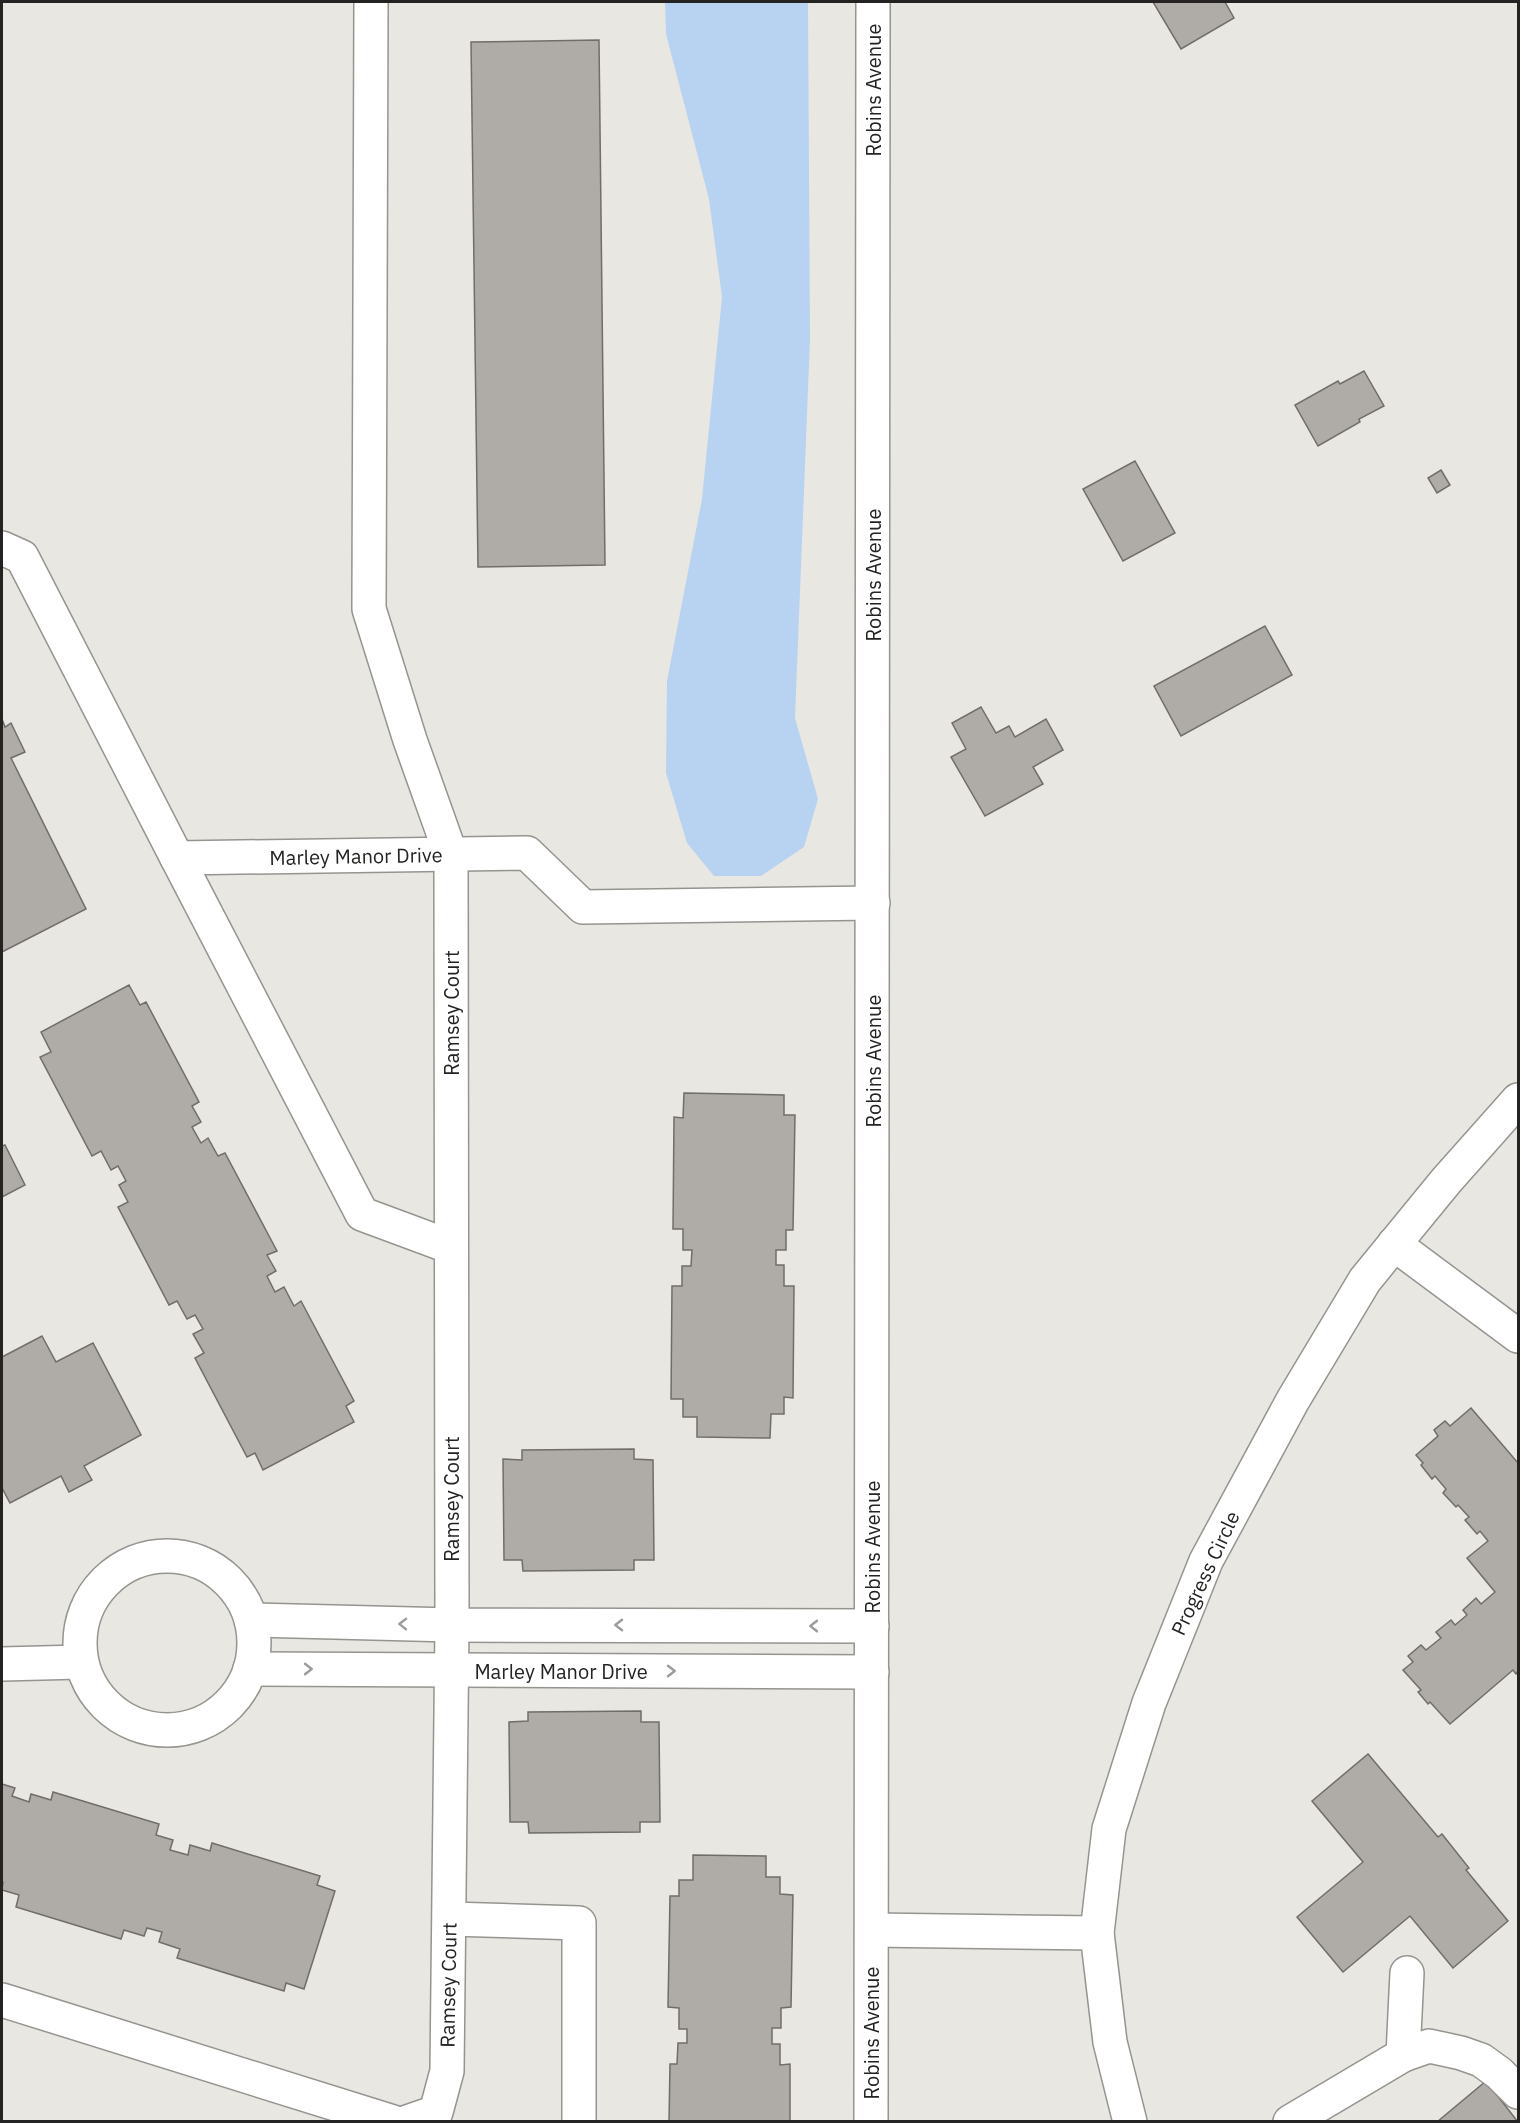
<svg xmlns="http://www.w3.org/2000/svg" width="1520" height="2123" font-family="'IBM Plex Sans',sans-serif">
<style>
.water{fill:#b7d3f1}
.building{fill:#afaba7;stroke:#716d6a;stroke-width:1.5}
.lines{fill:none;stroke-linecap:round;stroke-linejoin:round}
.minor-casing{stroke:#96948f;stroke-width:36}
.minor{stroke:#fff;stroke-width:33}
.oneway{stroke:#9c9c9b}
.labels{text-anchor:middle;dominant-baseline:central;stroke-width:6;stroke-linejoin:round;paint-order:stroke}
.street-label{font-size:20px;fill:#242321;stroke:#fff}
</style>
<rect width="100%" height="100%" fill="#e9e7e1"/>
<polygon class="water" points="665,2 808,2 810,339 795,718 818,799 804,847 761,876 714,876 687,843 666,773 667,681 702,499 722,297 709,199 666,34"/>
<g class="building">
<polygon points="1153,2 1225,2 1234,18 1181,49"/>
<polygon points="599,40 605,565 478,567 471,42"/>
<polygon points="1364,371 1384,406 1359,419 1360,422 1318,446 1295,405 1338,381 1340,384"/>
<polygon points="1135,461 1175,533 1123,561 1083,489"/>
<polygon points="1441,470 1450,485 1437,493 1428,478"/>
<polygon points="1265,626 1292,675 1181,736 1154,686"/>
<polygon points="981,707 996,733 1009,726 1015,737 1046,719 1063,750 1033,767 1043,784 985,816 951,757 966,749 952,723"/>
<polygon points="2,719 5,727 11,723 25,752 11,758 86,909 2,952"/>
<polygon points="129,985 140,1005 146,1002 199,1102 192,1106 201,1122 192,1127 201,1143 208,1138 218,1156 225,1153 277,1251 267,1255 276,1271 267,1276 275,1292 284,1287 294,1306 301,1301 354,1401 346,1406 354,1422 263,1470 255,1453 247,1457 195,1358 204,1353 193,1334 203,1329 195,1315 187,1319 177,1301 169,1305 118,1207 128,1202 119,1185 126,1181 118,1166 111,1170 101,1151 92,1156 40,1057 51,1052 41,1032"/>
<polygon points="684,1093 784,1095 784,1115 795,1115 793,1230 786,1230 786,1250 776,1250 776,1265 784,1265 784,1286 794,1286 793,1398 784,1397 784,1414 771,1414 770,1438 697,1437 697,1417 683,1417 683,1399 671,1399 672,1286 682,1286 682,1266 691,1266 692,1250 683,1250 683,1229 673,1229 674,1117 683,1118"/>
<polygon points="5,1145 25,1185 2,1197 2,1146"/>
<polygon points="42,1336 56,1362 93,1343 141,1435 84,1466 92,1480 69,1492 61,1476 10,1503 2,1488 2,1357"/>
<polygon points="1471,1408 1518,1463 1518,1671 1516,1674 1513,1670 1450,1724 1430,1702 1428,1704 1418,1692 1421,1690 1403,1670 1413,1662 1408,1656 1421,1645 1426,1650 1441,1638 1436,1632 1451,1620 1455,1625 1467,1615 1463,1610 1476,1598 1481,1604 1495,1592 1467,1558 1488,1541 1480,1531 1477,1534 1465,1520 1469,1517 1458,1505 1456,1507 1443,1493 1446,1489 1435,1476 1432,1479 1421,1465 1423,1463 1416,1455 1438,1436 1434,1430 1445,1421 1450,1426"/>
<polygon points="634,1449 634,1459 653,1460 654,1560 634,1560 634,1570 523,1571 522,1560 504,1560 503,1459 522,1460 522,1450"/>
<polygon points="641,1711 641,1722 659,1722 660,1822 640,1822 640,1832 529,1833 528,1822 510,1822 509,1722 528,1721 528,1712"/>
<polygon points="1368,1754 1438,1837 1442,1834 1469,1868 1466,1870 1508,1921 1453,1968 1410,1916 1343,1972 1297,1917 1363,1862 1312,1801"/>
<polygon points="2,1784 15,1788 12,1796 29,1802 31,1794 51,1800 53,1792 159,1824 156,1835 173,1840 170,1850 188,1855 190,1845 210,1851 212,1843 320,1876 317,1885 335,1891 304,1989 286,1983 284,1991 177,1958 180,1949 159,1942 162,1932 147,1928 144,1936 124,1930 121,1939 16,1907 19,1895 2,1890 3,1882 2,1881"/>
<polygon points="693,1855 766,1856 766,1877 780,1877 780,1894 793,1895 791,2007 781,2008 781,2028 772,2028 772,2044 780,2044 780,2065 790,2064 790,2122 669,2122 670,2064 677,2064 678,2043 687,2043 687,2029 679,2029 679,2008 668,2007 670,1896 679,1896 679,1880 693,1880"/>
<polygon points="1486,2081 1518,2122 1437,2122"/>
</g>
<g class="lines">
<g class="minor-casing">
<g id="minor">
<polyline points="371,2 369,609 410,740 451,855 452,1625 447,2071 436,2112 407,2122"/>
<polyline points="2,548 22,557 177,858 527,853 583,907 873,903"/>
<polyline points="177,858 362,1214 451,1247"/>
<polyline points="1394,1244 1518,1336"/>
<circle cx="167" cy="1643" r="87"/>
<polyline points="251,1620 452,1625 872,1626"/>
<polyline points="2,1664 81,1662"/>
<polyline points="250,1669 872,1672"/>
<polyline points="450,1919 579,1923 579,2122"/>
<polyline points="872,1930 1097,1933"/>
<polyline points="2,2000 393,2122"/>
<polyline points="1403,2055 1429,2046 1461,2053 1481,2060 1499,2073 1518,2092"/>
<polyline points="871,2122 873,2"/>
<polyline points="1130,2122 1110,2042 1097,1933 1109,1829 1149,1703 1206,1561 1293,1400 1365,1280 1446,1181 1518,1100"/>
<polyline points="1290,2122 1403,2055 1407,1973"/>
</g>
</g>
<use href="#minor" class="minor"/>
</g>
<defs><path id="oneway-chevron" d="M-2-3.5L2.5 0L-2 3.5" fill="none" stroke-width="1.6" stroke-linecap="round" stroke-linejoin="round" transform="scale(1.5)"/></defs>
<g class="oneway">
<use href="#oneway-chevron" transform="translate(403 1624) rotate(-179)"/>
<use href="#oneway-chevron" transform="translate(619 1625) rotate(-180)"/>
<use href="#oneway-chevron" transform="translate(814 1626) rotate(-180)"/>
<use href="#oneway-chevron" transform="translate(308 1669)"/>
<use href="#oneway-chevron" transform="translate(671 1671)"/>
</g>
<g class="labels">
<g class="street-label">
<text transform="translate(873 90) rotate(-90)">Robins Avenue</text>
<text transform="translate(873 575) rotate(-90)">Robins Avenue</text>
<text transform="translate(356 856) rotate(-1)">Marley Manor Drive</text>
<text transform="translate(451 1013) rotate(-90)">Ramsey Court</text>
<text transform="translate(873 1061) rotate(-90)">Robins Avenue</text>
<text transform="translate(451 1499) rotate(-90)">Ramsey Court</text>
<text transform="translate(872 1547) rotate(-90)">Robins Avenue</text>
<text transform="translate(1205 1573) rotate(-65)">Progress Circle</text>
<text x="561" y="1671">Marley Manor Drive</text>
<text transform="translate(448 1985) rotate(-89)">Ramsey Court</text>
<text transform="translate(871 2033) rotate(-90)">Robins Avenue</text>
</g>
</g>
<rect width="1520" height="2123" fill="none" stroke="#242321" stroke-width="6"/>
</svg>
